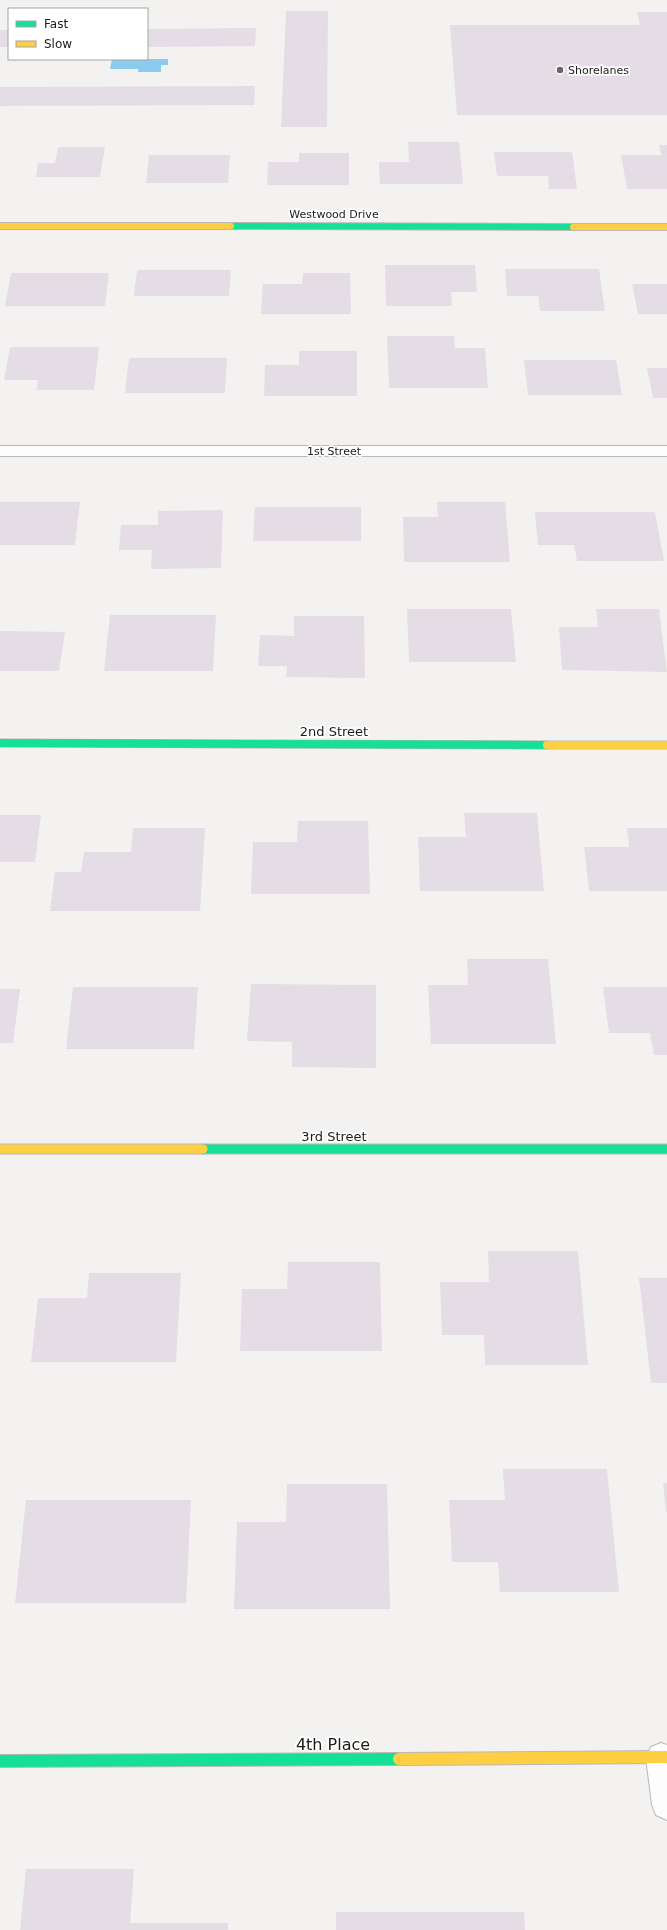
<svg xmlns="http://www.w3.org/2000/svg" width="667" height="1930" font-family="'DejaVu Sans',sans-serif">
<style>
.water{fill:#8bcbed}
.building{fill:#e5dde5}
.lines{fill:none;stroke-linecap:round;stroke-linejoin:round}
.street-casing{stroke:#b9b8b7;stroke-width:2}
.fast-far3-casing{stroke:#b9b8b7;stroke-width:8}
.fast-far2-casing{stroke:#b9b8b7;stroke-width:9}
.fast-far1-casing{stroke:#b9b8b7;stroke-width:11}
.fast-casing{stroke:#b9b8b7;stroke-width:14}
.slow-far3-casing{stroke:#b9b8b7;stroke-width:8}
.slow-far2-casing{stroke:#b9b8b7;stroke-width:9}
.slow-far1-casing{stroke:#b9b8b7;stroke-width:11}
.slow-casing{stroke:#b9b8b7;stroke-width:14}
.street{fill:#fdfdfd;fill-rule:evenodd}
.fast-far3{stroke:#16e098;stroke-width:6}
.fast-far2{stroke:#16e098;stroke-width:8}
.fast-far1{stroke:#16e098;stroke-width:9}
.fast{stroke:#16e098;stroke-width:12}
.slow-far3{stroke:#ffcf43;stroke-width:6}
.slow-far2{stroke:#ffcf43;stroke-width:8}
.slow-far1{stroke:#ffcf43;stroke-width:9}
.slow{stroke:#ffcf43;stroke-width:12}
.poi-dot{fill:#676664;stroke:#fff;stroke-width:1.5}
.labels{text-anchor:middle;dominant-baseline:central;stroke-width:3.5;stroke-linejoin:round;paint-order:stroke}
.far-poi-label{font-size:11px;fill:#1b1b19;stroke:#fff;text-anchor:start}
.far-street-label{font-size:11px;fill:#1b1b19;stroke:#fff}
.street-label{font-size:13px;fill:#1b1b19;stroke:#fff}
.near-street-label{font-size:16px;fill:#1b1b19;stroke:#fff}
</style>
<rect width="100%" height="100%" fill="#f3f2f0"/>
<polygon class="water" points="112,59 168,59 168,65 161,65 161,72 138,72 138,69 110,69"/>
<g class="building">
<polygon points="286,11 328,11 327,127 281,127"/>
<polygon points="637,12 667,12 667,115 457,115 450,25 640,25"/>
<polygon points="256,28 255,46 147,47 147,29"/>
<rect x="0" y="30" width="9" height="17"/>
<polygon points="255,86 254,105 0,106 0,87"/>
<polygon points="408,142 459,142 463,184 380,184 379,162 409,162"/>
<polygon points="659,145 667,145 667,189 627,189 621,155 661,155"/>
<polygon points="58,147 105,147 100,177 36,177 38,163 55,163"/>
<polygon points="494,152 572,152 577,189 549,189 548,176 497,176"/>
<polygon points="299,153 349,153 349,185 267,185 268,162 299,162"/>
<polygon points="149,155 230,155 228,183 146,183"/>
<polygon points="385,265 475,265 477,292 451,292 452,306 386,306"/>
<polygon points="505,269 599,269 605,311 540,311 538,296 507,296"/>
<polygon points="137,270 231,270 229,296 134,296"/>
<polygon points="11,273 109,273 105,306 5,306"/>
<polygon points="303,273 350,273 351,314 261,314 263,284 302,284"/>
<polygon points="632,284 667,284 667,314 638,314"/>
<polygon points="387,336 454,336 455,348 485,348 488,388 389,388"/>
<polygon points="10,347 99,347 94,390 37,390 38,380 4,380"/>
<polygon points="299,351 357,351 357,396 264,396 265,365 299,365"/>
<polygon points="129,358 227,358 225,393 125,393"/>
<polygon points="524,360 616,360 622,395 528,395"/>
<polygon points="647,368 667,368 667,398 653,398"/>
<polygon points="0,502 80,502 75,545 0,545"/>
<polygon points="437,502 505,502 510,562 404,562 403,517 438,517"/>
<polygon points="255,507 361,507 361,541 253,541"/>
<polygon points="223,510 221,568 151,569 152,550 119,550 121,525 158,525 158,511"/>
<polygon points="535,512 655,512 664,561 577,561 574,545 538,545"/>
<polygon points="407,609 511,609 516,662 409,662"/>
<polygon points="596,609 659,609 667,672 562,670 559,627 598,627"/>
<polygon points="110,615 216,615 213,671 104,671"/>
<polygon points="294,616 364,616 365,678 286,677 287,666 258,666 260,635 294,636"/>
<polygon points="0,631 65,632 59,671 0,671"/>
<polygon points="464,813 537,813 544,891 420,891 418,837 466,837"/>
<polygon points="0,815 41,815 35,862 0,862"/>
<polygon points="298,821 368,821 370,894 251,894 253,842 297,842"/>
<polygon points="133,828 205,828 200,911 50,911 55,872 81,872 84,852 131,852"/>
<polygon points="627,828 667,828 667,891 589,891 584,847 629,847"/>
<polygon points="467,959 548,959 556,1044 431,1044 428,985 468,985"/>
<polygon points="251,984 376,985 376,1068 292,1067 292,1042 247,1041"/>
<polygon points="73,987 198,987 194,1049 66,1049"/>
<polygon points="603,987 667,987 667,1055 654,1055 650,1033 609,1033"/>
<polygon points="0,989 20,989 13,1043 0,1043"/>
<polygon points="488,1251 578,1251 588,1365 485,1365 484,1335 442,1335 440,1282 489,1282"/>
<polygon points="288,1262 380,1262 382,1351 240,1351 242,1289 287,1289"/>
<polygon points="89,1273 181,1273 176,1362 31,1362 38,1298 87,1298"/>
<polygon points="639,1278 667,1278 667,1383 651,1383"/>
<polygon points="503,1469 607,1469 619,1592 500,1592 498,1562 452,1562 449,1500 505,1500"/>
<polygon points="663,1483 667,1483 667,1512 666,1512"/>
<polygon points="287,1484 387,1484 390,1609 234,1609 237,1522 286,1522"/>
<polygon points="26,1500 191,1500 186,1603 15,1603"/>
<polygon points="26,1869 134,1869 130,1923 228,1923 228,1930 20,1930"/>
<polygon points="336,1912 524,1912 525,1930 336,1930"/>
</g>
<g class="lines">
<g class="street-casing">
<g id="street">
<rect x="0" y="446" width="667" height="10"/>
<polygon points="661,1743 667,1745 667,1820 656,1815 652,1805 646,1757 651,1747"/>
</g>
</g>
<g class="fast-far3-casing">
<polyline id="fast-far3" points="231,226 573,227"/>
</g>
<g class="fast-far2-casing">
<polyline id="fast-far2" points="0,743 547,745"/>
</g>
<g class="fast-far1-casing">
<polyline id="fast-far1" points="203,1149 667,1149"/>
</g>
<g class="fast-casing">
<polyline id="fast" points="0,1761 399,1759"/>
</g>
<g class="slow-far3-casing">
<g id="slow-far3">
<polyline points="0,226 231,226"/>
<polyline points="573,227 667,227"/>
</g>
</g>
<g class="slow-far2-casing">
<polyline id="slow-far2" points="547,745 667,745"/>
</g>
<g class="slow-far1-casing">
<polyline id="slow-far1" points="0,1149 203,1149"/>
</g>
<g class="slow-casing">
<polyline id="slow" points="399,1759 667,1757"/>
</g>
<use href="#street" class="street"/>
<use href="#fast-far3" class="fast-far3"/>
<use href="#fast-far2" class="fast-far2"/>
<use href="#fast-far1" class="fast-far1"/>
<use href="#fast" class="fast"/>
<use href="#slow-far3" class="slow-far3"/>
<use href="#slow-far2" class="slow-far2"/>
<use href="#slow-far1" class="slow-far1"/>
<use href="#slow" class="slow"/>
</g>
<circle class="poi-dot" cx="560" cy="70" r="4"/>
<g class="labels">
<g class="far-poi-label">
<text x="568" y="70">Shorelanes</text>
</g>
<g class="far-street-label">
<text x="334" y="214">Westwood Drive</text>
<text x="334" y="451">1st Street</text>
</g>
<g class="street-label">
<text x="334" y="731">2nd Street</text>
<text x="334" y="1136">3rd Street</text>
</g>
<g class="near-street-label">
<text x="333" y="1744">4th Place</text>
</g>
</g>
<rect x="8" y="8" width="140" height="52" fill="#ffffff" stroke="#a4a4a3"/>
<rect x="16" y="21" width="20" height="6" fill="#16e098" stroke="#a4a4a3"/>
<text x="44" y="28" font-size="12" fill="#1b1b19">Fast</text>
<rect x="16" y="41" width="20" height="6" fill="#ffcf43" stroke="#a4a4a3"/>
<text x="44" y="48" font-size="12" fill="#1b1b19">Slow</text>
</svg>
